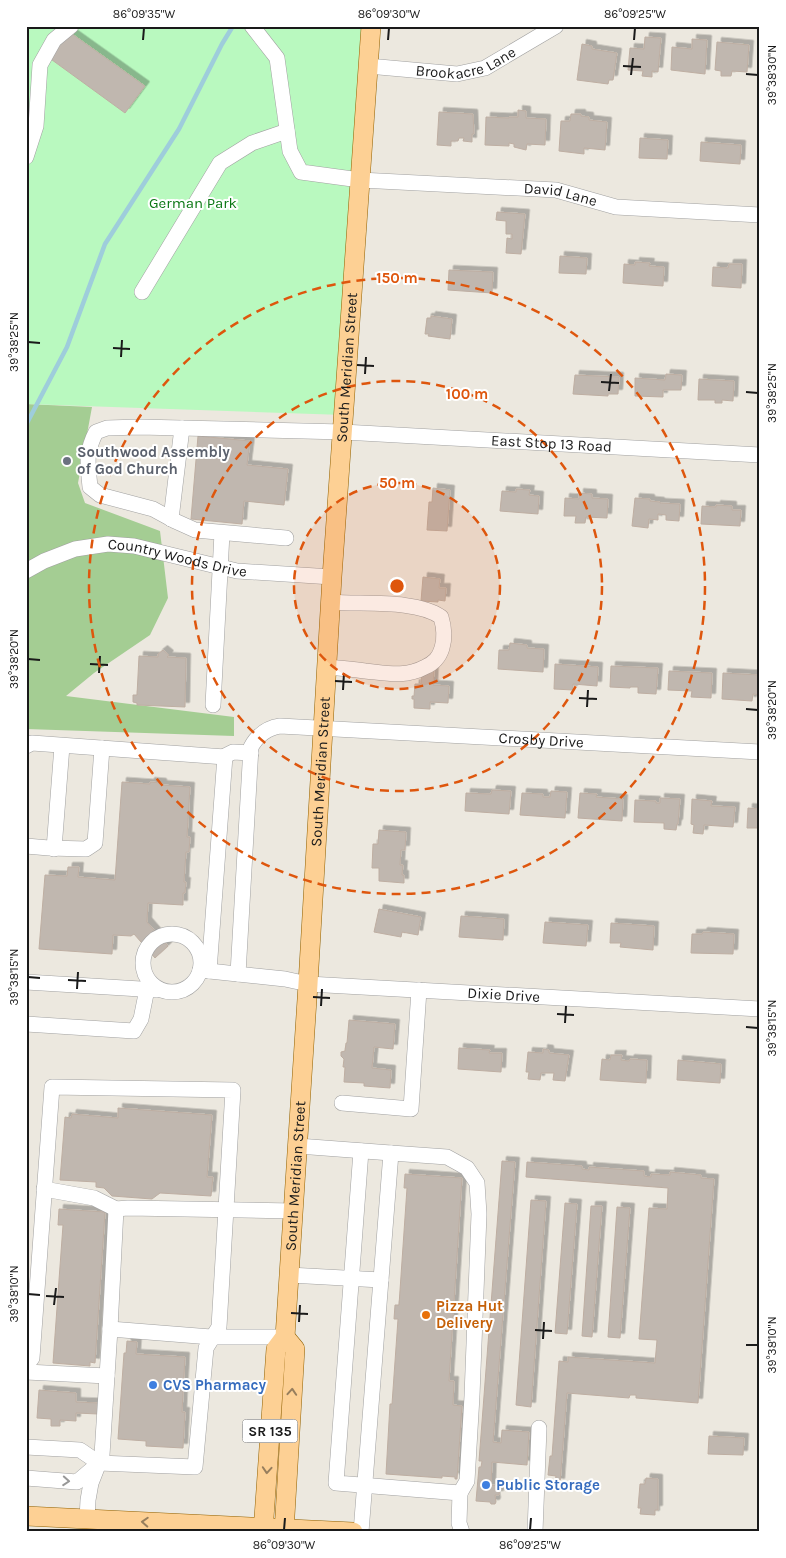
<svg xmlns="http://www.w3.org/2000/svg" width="786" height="1558" font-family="Karla,sans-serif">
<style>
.forest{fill:#a4cd93}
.park{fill:#b9f9bf}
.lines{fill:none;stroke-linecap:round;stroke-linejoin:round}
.stream{stroke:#9ecddb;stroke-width:4.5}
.building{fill:#c0b7af;stroke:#beaea2;filter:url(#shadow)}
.minor-casing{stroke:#a1a1a1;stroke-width:16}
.major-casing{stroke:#916100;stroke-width:20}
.minor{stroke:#fff;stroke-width:15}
.major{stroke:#fdd094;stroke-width:19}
.oneway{stroke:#977e5d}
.oneway2{stroke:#989898}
.ticks{fill:none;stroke:#1a1a1a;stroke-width:2}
.ring{fill:none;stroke:#de560d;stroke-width:2.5;stroke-dasharray:9 6}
.worship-dot{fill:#6b7280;stroke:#fff;stroke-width:2}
.food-dot{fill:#e8710a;stroke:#fff;stroke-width:2}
.shop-dot{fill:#3f7fe0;stroke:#fff;stroke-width:2}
.labels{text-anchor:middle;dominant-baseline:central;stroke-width:4;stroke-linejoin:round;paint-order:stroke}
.shield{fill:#fff;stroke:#5f5f5f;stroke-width:1}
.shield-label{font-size:14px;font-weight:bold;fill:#1a1a1a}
.street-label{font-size:15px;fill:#1a1a1a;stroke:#fff}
.park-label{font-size:15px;fill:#0a7713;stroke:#fff}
.worship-label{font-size:15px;font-weight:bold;fill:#5b616d;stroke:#fff;text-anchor:start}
.food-label{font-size:15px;font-weight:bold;fill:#c56008;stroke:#fff;text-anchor:start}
.shop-label{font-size:15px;font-weight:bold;fill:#366cbe;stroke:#fff;text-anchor:start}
.centre{fill:#de560d;stroke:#fff;stroke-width:2.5}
.ring-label{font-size:15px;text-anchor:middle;font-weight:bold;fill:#de560d;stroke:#fff;stroke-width:4;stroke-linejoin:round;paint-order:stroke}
.neatline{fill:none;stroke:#1a1a1a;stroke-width:2}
.ticks-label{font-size:12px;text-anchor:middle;fill:#1a1a1a}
</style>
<defs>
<filter id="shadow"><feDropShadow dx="4.5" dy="-4.5" stdDeviation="0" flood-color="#0004"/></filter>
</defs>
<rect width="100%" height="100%" fill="#ece8df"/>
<polygon class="forest" points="26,404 92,407 78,483 85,503 160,531 168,598 150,635 94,673 66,696 234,717 234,736 26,729"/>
<polygon class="park" points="26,26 371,26 344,415 26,404"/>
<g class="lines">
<polyline class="stream" points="26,434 27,423 67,347 105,244 179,129 222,44 233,26"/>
</g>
<g class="building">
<polygon points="68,31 145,86 125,113 48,57"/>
<polygon points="645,37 661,38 658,72 652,71 652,77 642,76 643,71 628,70 630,48 644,49"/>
<polygon points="692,39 707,40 705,74 671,70 672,47 692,49"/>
<polygon points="717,42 749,45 747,72 732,71 731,76 721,76 721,71 715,70"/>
<polygon points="582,44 592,46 592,49 617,53 613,80 609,80 608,84 577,80"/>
<polygon points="518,110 526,111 526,118 546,119 545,145 527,144 526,150 514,147 514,144 509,143 509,146 485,145 486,117 509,118 509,117 518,117"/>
<polygon points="439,112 473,114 474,134 472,134 472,142 463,141 464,138 459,138 458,141 451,141 451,146 437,145"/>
<polygon points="571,114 581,114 581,116 589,117 589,120 607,122 605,150 584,148 584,154 559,151 561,121 570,121"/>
<polygon points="640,138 668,140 667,159 639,158"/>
<polygon points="701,142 741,145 740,164 700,161"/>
<polygon points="497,212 525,214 521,254 506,253 507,238 512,239 512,234 506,234 506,221 496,220"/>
<polygon points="560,256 587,258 586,274 559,273"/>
<polygon points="635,262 650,263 649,266 664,267 663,286 623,283 624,264 635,265"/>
<polygon points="729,264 742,264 741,288 712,286 713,267 728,268"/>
<polygon points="449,270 493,272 492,293 448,290"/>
<polygon points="431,316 452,319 450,339 428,336 429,334 425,334 427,318 431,318"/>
<polygon points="666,374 682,375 681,390 663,390 663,397 635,396 635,378 665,380"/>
<polygon points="575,375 619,377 618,394 608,394 608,396 573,394"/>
<polygon points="699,379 734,381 733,401 722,400 722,403 715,403 715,400 698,400"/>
<polygon points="198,436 250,441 247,465 288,469 284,505 244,501 242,524 191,519"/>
<polygon points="433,488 450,490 447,531 427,530 429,502 432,502"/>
<polygon points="516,489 530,490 529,495 539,496 538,514 500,511 502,491 516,492"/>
<polygon points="579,493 592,494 592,498 608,499 607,518 586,517 585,523 575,523 576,516 564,516 565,498 579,499"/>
<polygon points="635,498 650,499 650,501 660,502 660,503 680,504 679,521 666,520 666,515 658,514 658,520 649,519 648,528 632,526"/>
<polygon points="716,505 732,506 732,510 741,510 740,526 701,524 702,506 716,507"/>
<polygon points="423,577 440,579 439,588 446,588 445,601 438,600 438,602 421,601"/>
<polygon points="510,643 527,645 527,648 544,649 543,672 498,669 499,650 509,650"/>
<polygon points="163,650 169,655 167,657 186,658 185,707 137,705 137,703 133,702 133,695 137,695 139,656 158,657 158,654"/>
<polygon points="555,664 598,667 597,686 573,684 573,690 554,689"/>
<polygon points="611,666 658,668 656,694 638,693 638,687 630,687 630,688 610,687"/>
<polygon points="422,669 434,670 433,685 449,686 448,703 430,702 430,709 414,708 414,699 412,699 412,696 414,696 415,684 421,684"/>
<polygon points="669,671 712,673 711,698 691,697 692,691 668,690"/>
<polygon points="723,673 760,675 760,695 753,694 752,701 722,699"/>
<polygon points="122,782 150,784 150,782 162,783 162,785 190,787 187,837 190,837 189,852 186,852 184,882 186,882 185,893 183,893 183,905 148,903 147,922 168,946 155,958 134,934 131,936 113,935 112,954 39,949 45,875 67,876 68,867 79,867 78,877 115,880"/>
<polygon points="492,790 511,791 509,814 465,811 466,793 491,794"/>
<polygon points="551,791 567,792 565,818 520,815 522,793 543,794 543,797 550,797"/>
<polygon points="580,793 597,794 596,797 623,799 622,821 578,818"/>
<polygon points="660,798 680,799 678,824 677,824 676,830 664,829 664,823 634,822 635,800 656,801 656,803 660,803"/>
<polygon points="692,799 712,801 711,806 735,807 733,827 704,825 703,834 693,833 694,825 691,824"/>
<polygon points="748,808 760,809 760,828 747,828"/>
<polygon points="379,830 406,832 405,850 401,850 400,865 403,865 402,875 404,875 404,883 379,881 379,868 372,868 373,844 378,844"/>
<polygon points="379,909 421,917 418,935 402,932 401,937 374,932"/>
<polygon points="461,916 504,919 503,940 459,937"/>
<polygon points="545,922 588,925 586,946 543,943"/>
<polygon points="611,923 654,926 653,950 620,947 621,943 610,943"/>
<polygon points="703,932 734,934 733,954 691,953 692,934 702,934"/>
<polygon points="349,1020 395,1024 393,1049 374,1047 372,1068 391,1070 390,1088 364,1086 364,1083 344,1082 345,1067 343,1067 344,1059 341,1056 341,1052 345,1051 346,1043 347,1043"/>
<polygon points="459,1048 490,1050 489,1053 502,1053 501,1072 458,1069"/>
<polygon points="543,1049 549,1050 549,1053 569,1055 565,1081 553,1080 554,1073 541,1073 540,1080 528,1079 529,1072 526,1072 528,1052 543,1053"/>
<polygon points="611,1055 622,1055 621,1060 629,1061 630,1059 647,1060 646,1083 600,1080 602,1059 610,1060"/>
<polygon points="678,1060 721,1064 720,1083 677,1080"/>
<polygon points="118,1108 212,1115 207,1177 213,1177 211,1196 160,1193 152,1199 112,1196 104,1188 96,1187 96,1182 60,1180 65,1117 71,1118 72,1114 118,1118"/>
<polygon points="502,1161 515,1162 493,1442 501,1443 502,1430 529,1432 527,1465 492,1462 491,1485 500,1486 499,1495 495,1495 496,1502 495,1504 491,1504 490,1502 476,1501 479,1467 481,1467 482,1461 479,1461"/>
<polygon points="527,1162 582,1166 582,1169 589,1170 589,1167 644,1171 644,1176 651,1177 651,1174 670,1175 670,1172 701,1175 701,1178 714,1179 698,1403 636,1398 636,1395 630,1395 629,1398 567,1393 560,1483 555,1482 556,1476 548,1475 550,1456 552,1456 559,1361 568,1362 568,1357 655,1363 657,1340 639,1339 649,1208 667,1209 668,1188 526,1177"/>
<polygon points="405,1174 462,1178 449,1381 454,1381 453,1405 462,1406 457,1479 455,1479 455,1477 442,1476 442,1478 386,1474 390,1404 392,1404 398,1319 394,1319 395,1305 399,1305 407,1188 404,1188"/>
<polygon points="531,1200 546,1201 531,1407 516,1405"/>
<polygon points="565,1203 577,1204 567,1334 555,1333"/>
<polygon points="591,1206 602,1206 592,1337 582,1336"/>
<polygon points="617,1207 630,1208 620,1338 608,1337"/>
<polygon points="59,1209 105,1212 95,1363 90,1362 90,1366 53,1363 63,1225 58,1225"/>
<polygon points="127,1341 137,1342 136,1354 185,1357 182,1412 185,1412 183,1448 146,1446 146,1441 118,1439 124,1353 126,1353"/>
<polygon points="39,1390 76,1393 76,1402 99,1403 98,1414 76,1413 76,1421 60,1420 60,1426 51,1426 51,1419 37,1418"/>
<polygon points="709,1436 744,1438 743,1455 708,1454"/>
<polygon points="646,1478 658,1479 658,1510 655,1510 655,1515 640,1514 641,1508 638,1508 640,1484 645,1484"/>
</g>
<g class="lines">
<g class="minor-casing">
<g id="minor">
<path id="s1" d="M252,26L277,58L290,151L301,172L360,180L556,190L616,207L760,215"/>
<path id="s2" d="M368,66L457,74L485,68L556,26"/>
<polyline points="26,157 36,126 40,65 54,40 71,26"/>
<polyline points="142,292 220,163 252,143 287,131"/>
<polyline points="171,519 182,428"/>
<path id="s3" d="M286,538L195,530L175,521L153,509L100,495L90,487C88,465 85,453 96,432L107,428L139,427L343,432L760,455"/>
<path id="s4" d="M26,571L44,561L75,549L108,544L134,546L237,571L332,577"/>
<path d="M326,667C339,668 352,669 365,671C386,673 405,678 425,667C434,663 439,658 442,648C445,638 444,627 441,617C416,599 361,605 331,602"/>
<polyline points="213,705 222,533"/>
<polyline points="26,746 32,743 225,757"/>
<polyline points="26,846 49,848 86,849 95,843 102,748"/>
<polyline points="54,849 62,746"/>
<circle cx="172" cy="963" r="29"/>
<path id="s5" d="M200,970L285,979L308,984L760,1009"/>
<polyline points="209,971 225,756 233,752 251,753"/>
<path id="s6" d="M238,974L251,747C257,736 267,728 280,726L760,752"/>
<polyline points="26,982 157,990"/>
<polyline points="26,1024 134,1031 141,1019 147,989"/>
<polyline points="342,1103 411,1109 419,990"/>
<polyline points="298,1146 391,1153 361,1532"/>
<polyline points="361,1151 336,1483 460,1493 459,1523 462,1532"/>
<polyline points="391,1153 447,1157 467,1168 477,1183 479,1214 472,1396 467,1481 460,1493"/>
<polyline points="44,1189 94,1198 116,1209"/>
<polyline points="289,1275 381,1280"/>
<polyline points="110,1329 116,1209 128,1208 293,1211"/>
<polyline points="26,1366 32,1358 52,1087 233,1090 219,1327 206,1348 195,1467 99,1463 80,1450 26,1447"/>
<polyline points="26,1372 107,1376"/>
<polyline points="26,1478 77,1482 98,1464"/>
<polyline points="87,1519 88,1500 91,1483 102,1455 110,1329 211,1337 285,1337"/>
<polyline points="535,1532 539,1428"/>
</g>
</g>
<g class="major-casing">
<g id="major">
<polyline points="26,1516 353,1532"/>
<path id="s7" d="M263,1532L276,1349L285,1337L308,984L332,577L371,26"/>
<polyline points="284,1532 295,1349 285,1337"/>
</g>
</g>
<use href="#minor" class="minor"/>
<use href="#major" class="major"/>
</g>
<defs><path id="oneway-chevron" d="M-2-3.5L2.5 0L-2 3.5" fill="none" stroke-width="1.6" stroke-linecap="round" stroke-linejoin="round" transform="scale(1.25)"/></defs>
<g class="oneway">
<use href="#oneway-chevron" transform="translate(292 1392) rotate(-86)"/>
<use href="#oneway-chevron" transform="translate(267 1470) rotate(94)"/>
<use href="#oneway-chevron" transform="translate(145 1522) rotate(-177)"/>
</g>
<use class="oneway2" href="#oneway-chevron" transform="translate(66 1481) rotate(4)"/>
<path class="ticks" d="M143,40L144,28M388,40L389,28M634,40L635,28M623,66L641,67M746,74L758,75M631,75L633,58M28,342L40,343M113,348L130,349M121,357L122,340M357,365L374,366M365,374L366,357M601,382L619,383M609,391L611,374M746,392L758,393M28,659L40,660M90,664L108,665M99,673L100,656M335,681L352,682M343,690L344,673M579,698L597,699M587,707L588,690M746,709L758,710M28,977L40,978M68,980L86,981M77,989L78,972M313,997L330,998M321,1006L322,989M557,1014L574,1015M565,1023L566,1006M746,1027L758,1028M28,1294L40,1295M46,1296L64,1297M54,1305L56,1288M291,1313L308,1314M299,1322L300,1305M535,1330L552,1331M543,1339L544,1322M746,1345H758M284,1530L285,1518M530,1530L531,1518"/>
<circle cx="397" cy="586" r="103" fill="#de560d" fill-opacity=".12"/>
<g class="ring">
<circle cx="397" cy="586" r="103"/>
<circle cx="397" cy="586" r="205"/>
<circle cx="397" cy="586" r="308"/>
</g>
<circle class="worship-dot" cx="67" cy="461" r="5"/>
<circle class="food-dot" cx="426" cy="1315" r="5"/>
<g class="shop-dot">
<circle cx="153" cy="1385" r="5"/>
<circle cx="486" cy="1485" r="5"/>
</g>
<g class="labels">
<rect class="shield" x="242.5" y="1419.5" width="55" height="23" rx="4"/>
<g class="shield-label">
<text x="270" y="1431">SR 135</text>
</g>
<g class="street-label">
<text stroke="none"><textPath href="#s2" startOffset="100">Brookacre Lane</textPath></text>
<text stroke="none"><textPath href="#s1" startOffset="419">David Lane</textPath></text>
<text stroke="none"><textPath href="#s7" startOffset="1170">South Meridian Street</textPath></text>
<text stroke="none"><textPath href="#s3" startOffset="719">East Stop 13 Road</textPath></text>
<text stroke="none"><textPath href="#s4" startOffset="158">Country Woods Drive</textPath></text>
<text stroke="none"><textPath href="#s6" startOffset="526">Crosby Drive</textPath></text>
<text stroke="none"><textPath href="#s7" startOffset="765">South Meridian Street</textPath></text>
<text stroke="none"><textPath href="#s5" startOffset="305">Dixie Drive</textPath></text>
<text stroke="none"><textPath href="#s7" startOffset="360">South Meridian Street</textPath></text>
</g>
<g class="park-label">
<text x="193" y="203">German Park</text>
</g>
<g class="worship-label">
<text x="77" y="452">Southwood Assembly<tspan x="77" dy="17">of God Church</tspan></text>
</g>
<g class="food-label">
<text x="436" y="1306">Pizza Hut<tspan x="436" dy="17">Delivery</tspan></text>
</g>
<g class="shop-label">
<text x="163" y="1385">CVS Pharmacy</text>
<text x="496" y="1485">Public Storage</text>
</g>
</g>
<circle cx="397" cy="586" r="8" class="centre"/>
<g class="ring-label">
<text x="397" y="283">150 m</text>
<text x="467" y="399">100 m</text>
<text x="397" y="488">50 m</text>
</g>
<rect width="786" height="1558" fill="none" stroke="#ffffff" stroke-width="55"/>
<rect x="28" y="28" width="730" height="1502" class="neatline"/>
<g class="ticks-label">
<text x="144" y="18">86°09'35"W</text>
<text x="389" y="18">86°09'30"W</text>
<text x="635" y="18">86°09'25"W</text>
<text transform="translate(772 75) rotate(-90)" y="4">39°38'30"N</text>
<text transform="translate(14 342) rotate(-90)" y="4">39°38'25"N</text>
<text transform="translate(772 393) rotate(-90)" y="4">39°38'25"N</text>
<text transform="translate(14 659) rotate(-90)" y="4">39°38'20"N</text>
<text transform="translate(772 710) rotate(-90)" y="4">39°38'20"N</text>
<text transform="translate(14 977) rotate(-90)" y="4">39°38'15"N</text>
<text transform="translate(772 1028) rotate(-90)" y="4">39°38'15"N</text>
<text transform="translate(14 1294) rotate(-90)" y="4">39°38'10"N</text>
<text transform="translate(772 1345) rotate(-90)" y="4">39°38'10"N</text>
<text x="284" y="1549">86°09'30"W</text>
<text x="530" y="1549">86°09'25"W</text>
</g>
</svg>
